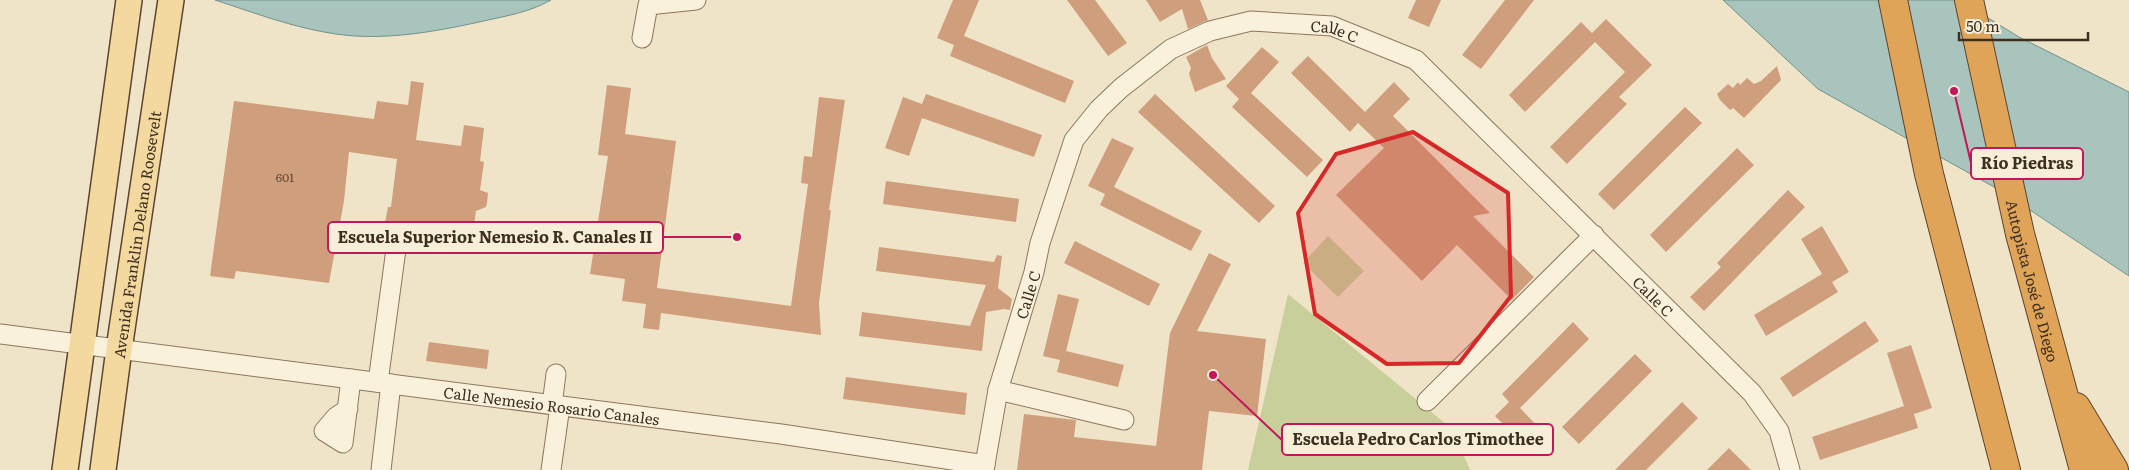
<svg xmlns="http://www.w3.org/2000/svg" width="2129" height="470" font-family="Literata,serif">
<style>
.green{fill:#c9cf9b}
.water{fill:#a9c4bc;stroke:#6f938a}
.building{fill:#cf9f7d}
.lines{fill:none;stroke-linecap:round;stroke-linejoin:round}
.minor-casing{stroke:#8d765c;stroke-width:21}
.major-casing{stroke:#5b4430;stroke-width:28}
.highway-casing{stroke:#5b4430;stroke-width:30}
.minor{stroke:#faf1dc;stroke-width:19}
.major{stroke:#f3d9a0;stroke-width:25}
.highway{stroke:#e0a458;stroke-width:28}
.marked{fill:#d62828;fill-opacity:0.2;stroke:#d62828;stroke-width:4;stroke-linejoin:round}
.labels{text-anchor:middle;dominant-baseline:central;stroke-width:4.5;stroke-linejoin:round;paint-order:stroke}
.number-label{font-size:12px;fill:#624a37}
.street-label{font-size:15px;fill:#3d2e20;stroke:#f7eed8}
.leader{fill:none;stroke:#c2185b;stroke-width:2}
.callout-dot{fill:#c2185b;stroke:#f7eed8;stroke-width:2}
.callout{fill:#f7eed8;stroke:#c2185b;stroke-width:2}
.callout-label{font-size:16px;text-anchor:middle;font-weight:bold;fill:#3d2e20}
</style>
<rect width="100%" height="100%" fill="#f0e4c8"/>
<g class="green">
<polygon points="1328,236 1364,271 1338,297 1303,263"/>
<polygon points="1288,294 1452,429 1470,470 1248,470"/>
</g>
<g class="water">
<path d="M215,0H551C528,13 505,16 479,22C434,32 382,41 336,34C294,28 255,13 215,0Z"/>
<polygon points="1723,0 1959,0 2019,37 2129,92 2129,276 2003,192 1818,89"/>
</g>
<g class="building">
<polygon points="953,0 979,0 964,36 1074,81 1065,103 950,56 954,45 937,38"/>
<polygon points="1067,0 1095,0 1127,43 1108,56"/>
<polygon points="1146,0 1200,0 1208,20 1188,29 1182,9 1160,22"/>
<polygon points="1416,0 1441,0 1429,27 1408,18"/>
<polygon points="1505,0 1534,0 1481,69 1462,55"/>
<polygon points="1606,19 1652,65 1619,97 1627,104 1567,164 1550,147 1625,72 1595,42 1525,112 1509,95 1581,22 1592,33"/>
<polygon points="1207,45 1212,58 1226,79 1195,92 1189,74 1191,68 1186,57"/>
<polygon points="1262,47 1279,62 1251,93 1323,160 1307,177 1232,107 1239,99 1226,86"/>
<polygon points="1308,56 1365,112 1394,82 1410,99 1393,116 1490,213 1473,216 1534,277 1512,300 1457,245 1422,281 1336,195 1384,148 1358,123 1350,132 1291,73"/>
<polygon points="1777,66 1781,80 1744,118 1733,108 1730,110 1720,100 1717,94 1728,84 1733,88 1738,82 1740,85 1747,78 1754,84 1761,81"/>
<polygon points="411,81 424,83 416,140 461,146 464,125 484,128 480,161 484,162 480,190 488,193 487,203 486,207 476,211 473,232 466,231 466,234 385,223 388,207 391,207 397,159 349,152 344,201 329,283 236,271 234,279 210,276 234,101 374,119 377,101 408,105"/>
<polygon points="607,85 631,88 625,134 676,141 657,288 791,306 808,184 801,183 804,156 812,157 819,97 845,100 829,210 831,210 819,303 821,335 661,313 659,330 643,328 646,304 622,301 625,279 590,274 608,156 598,155"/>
<polygon points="926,94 1042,135 1034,157 922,118 909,156 885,148 903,97 922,104"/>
<polygon points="1155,94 1275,206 1259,223 1138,112"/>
<polygon points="1685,107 1702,123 1614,210 1598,194"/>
<polygon points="1112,138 1134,148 1114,187 1202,231 1191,251 1100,205 1105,194 1088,186"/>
<polygon points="1737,148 1754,165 1666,252 1650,235"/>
<polygon points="886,181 1019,199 1016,222 883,204"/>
<polygon points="1788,190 1805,207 1704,311 1690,297 1721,267 1717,263"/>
<polygon points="1822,226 1849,272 1832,282 1838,292 1766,336 1754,315 1822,274 1801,239"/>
<polygon points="1075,241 1160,284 1149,306 1064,263"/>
<polygon points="879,247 994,262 997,255 1002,256 998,288 1012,299 1010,310 1004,309 986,312 982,351 859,336 862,312 970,326 986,285 876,271"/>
<polygon points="1209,253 1231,264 1197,331 1266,339 1257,416 1209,411 1202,470 1017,470 1024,414 1076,420 1074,437 1156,446 1170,333"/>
<polygon points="1058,294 1079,299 1066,351 1124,365 1118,387 1057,372 1060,360 1043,356"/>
<polygon points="1865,321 1879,341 1793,397 1780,378"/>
<polygon points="1573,322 1589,339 1520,408 1549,438 1533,454 1495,416 1509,402 1502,394"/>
<polygon points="429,342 489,350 487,369 426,361"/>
<polygon points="1911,345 1932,408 1914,414 1918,428 1820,460 1812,437 1904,406 1887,353"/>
<polygon points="1635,354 1652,371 1579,444 1562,427"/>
<polygon points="846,377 967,393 965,415 843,399"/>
<polygon points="1682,402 1698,418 1646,470 1615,470"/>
<polygon points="1729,448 1751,470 1707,470"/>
</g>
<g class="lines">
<g class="minor-casing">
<g id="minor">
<polyline points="642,38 648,5 696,0"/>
<path id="s1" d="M0,334L781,434L985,465"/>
<polyline points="378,382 397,242"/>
<polyline points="998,390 1124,420"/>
<polyline points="1427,401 1594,235"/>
<polyline points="552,405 556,374"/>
<polyline points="348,409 336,417 324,431 343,443 351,379"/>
<polyline points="381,470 391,384"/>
<polyline points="551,470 560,406"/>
<path id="s2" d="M984,470L998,390L1034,272L1040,243L1074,140L1099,109L1121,88L1171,49L1210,31L1251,21L1332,26L1416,60L1752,393L1779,431L1790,470"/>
</g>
</g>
<g class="major-casing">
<g id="major">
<polyline points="65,470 129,0"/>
<path id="s3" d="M103,470L119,349L171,0"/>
</g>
</g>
<g class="highway-casing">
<g id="highway">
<polyline points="1893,0 1929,174 2006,470"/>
<path id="s4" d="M1969,0L2020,234L2084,470"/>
<polyline points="2076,407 2114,470"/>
</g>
</g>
<use href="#minor" class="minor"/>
<use href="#major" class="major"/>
<use href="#highway" class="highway"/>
</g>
<path class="marked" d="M1413,132L1508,193L1511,296L1459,363L1387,364L1315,314L1298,213L1336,154Z"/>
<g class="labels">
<g class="number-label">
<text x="285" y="177">601</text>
</g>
<g class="street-label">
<text stroke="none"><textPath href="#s2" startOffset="646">Calle C</textPath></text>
<text stroke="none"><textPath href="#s3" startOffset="238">Avenida Franklin Delano Roosevelt</textPath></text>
<text stroke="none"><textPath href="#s4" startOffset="288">Autopista José de Diego</textPath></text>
<text stroke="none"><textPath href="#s2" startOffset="181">Calle C</textPath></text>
<text stroke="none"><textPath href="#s2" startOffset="1068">Calle C</textPath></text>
<text stroke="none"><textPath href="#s1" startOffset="556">Calle Nemesio Rosario Canales</textPath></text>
</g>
</g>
<path class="leader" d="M1954 91L1971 163M737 237L663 237M1213 375L1282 440"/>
<g class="callout-dot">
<circle cx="1954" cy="91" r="5"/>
<circle cx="737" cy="237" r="5"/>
<circle cx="1213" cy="375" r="5"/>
</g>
<g class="callout">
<rect x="1971" y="148" width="112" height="31" rx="5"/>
<rect x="328" y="222" width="335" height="31" rx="5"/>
<rect x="1282" y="424" width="271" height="31" rx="5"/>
</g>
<g class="callout-label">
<text x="2027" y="169">Río Piedras</text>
<text x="495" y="243">Escuela Superior Nemesio R. Canales II</text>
<text x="1418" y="445">Escuela Pedro Carlos Timothee</text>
</g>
<path d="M1959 32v8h129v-8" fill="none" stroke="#3d2e20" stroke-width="2.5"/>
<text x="1966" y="32" font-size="15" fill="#3d2e20" stroke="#f7eed8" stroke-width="4" paint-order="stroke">50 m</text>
</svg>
